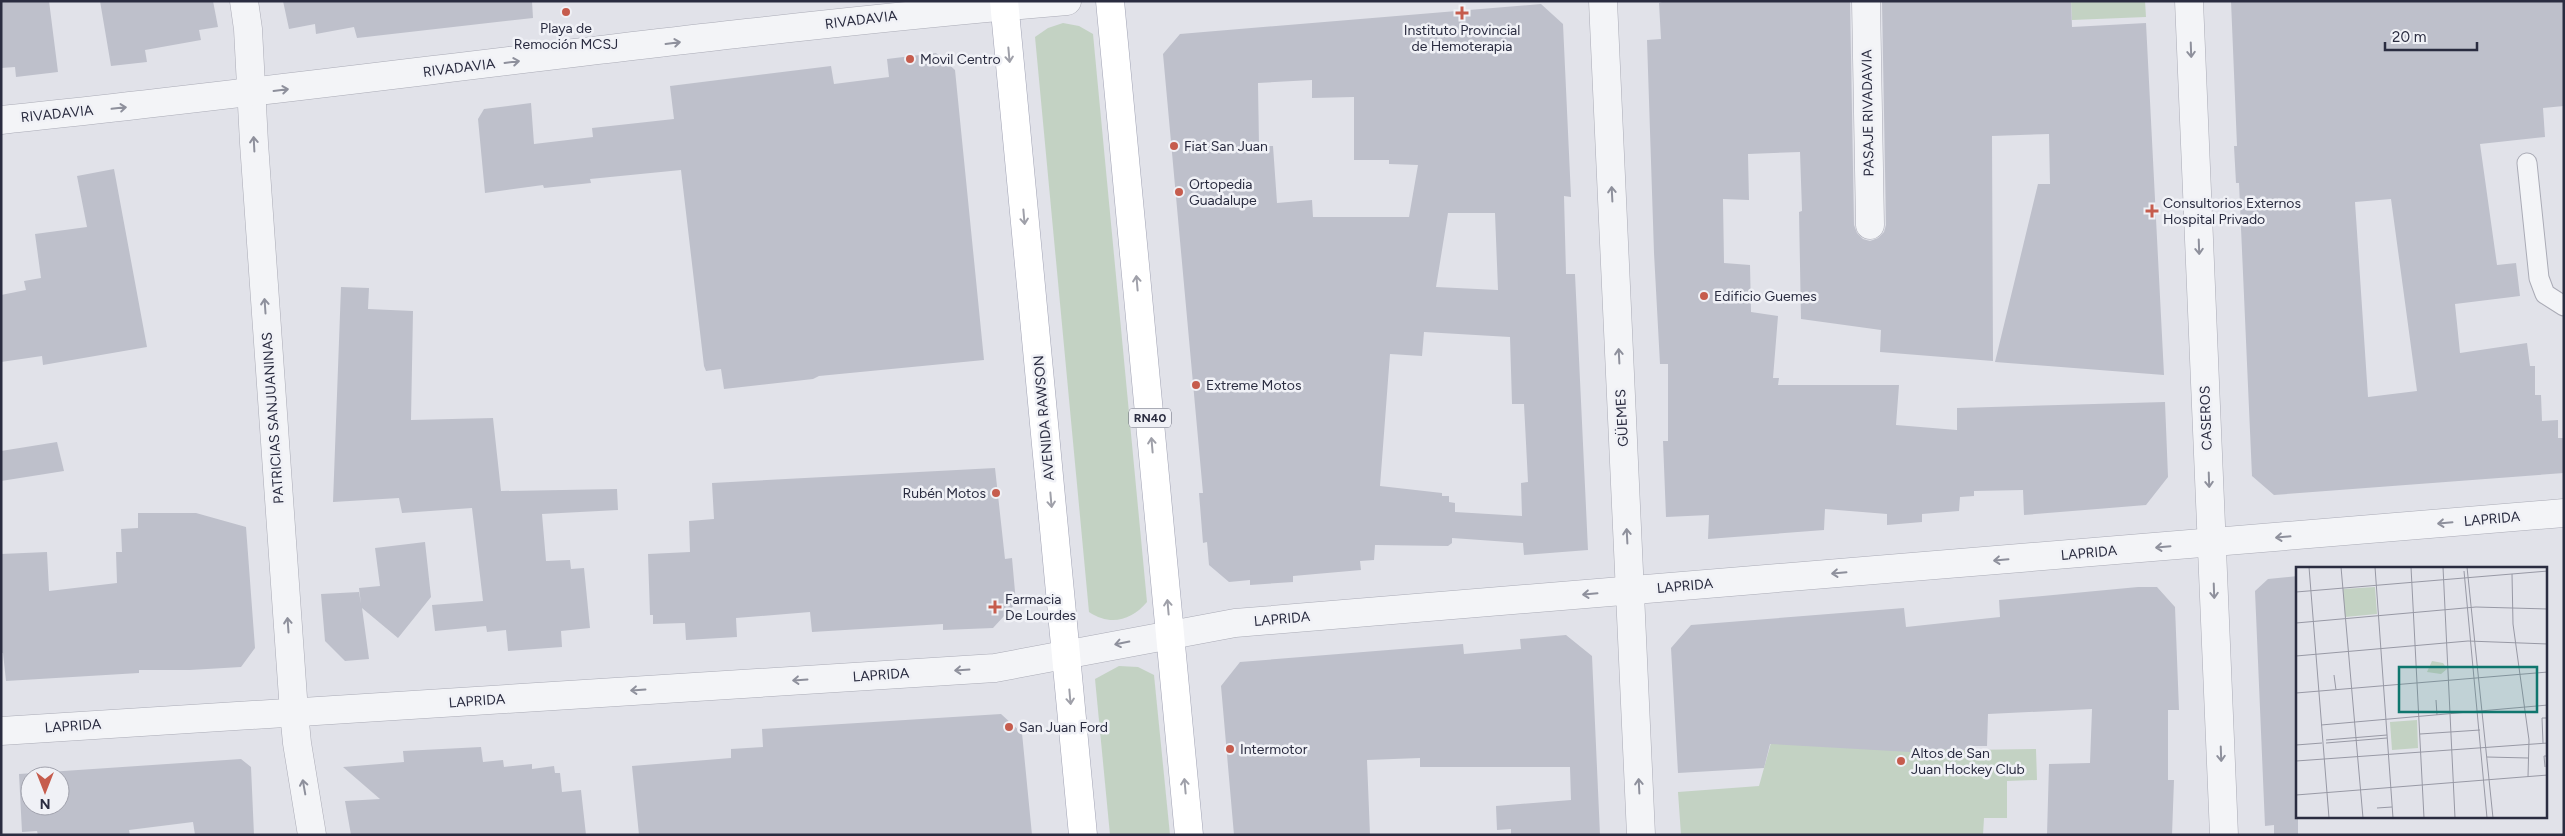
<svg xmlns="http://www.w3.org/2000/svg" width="2565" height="836" font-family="Figtree,sans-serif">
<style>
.green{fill:#c3d2c3}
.building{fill:#bec0cb;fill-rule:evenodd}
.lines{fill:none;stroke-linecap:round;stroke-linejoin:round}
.service-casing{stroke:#aaabb6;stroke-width:21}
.minor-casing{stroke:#aaabb6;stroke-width:29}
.primary-casing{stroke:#a1a3b4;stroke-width:29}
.service{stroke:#f3f4f7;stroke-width:19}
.minor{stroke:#f3f4f7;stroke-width:28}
.primary{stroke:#fff;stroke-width:28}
.oneway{stroke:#8e909c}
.oneway2{stroke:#9fa0a9}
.poi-dot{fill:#c65c4d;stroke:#f0f1f6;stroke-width:2}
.labels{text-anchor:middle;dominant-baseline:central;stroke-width:5;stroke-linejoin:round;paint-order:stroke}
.shield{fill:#f0f1f6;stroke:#656777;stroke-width:1}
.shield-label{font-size:12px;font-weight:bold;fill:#2a2c40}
.street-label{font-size:14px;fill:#2a2c40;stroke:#f0f1f6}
.poi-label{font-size:14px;fill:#2a2c40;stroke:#f0f1f6;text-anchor:start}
.inset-road{fill:none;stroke:#9899a5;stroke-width:1}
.view{fill:#0f766e;fill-opacity:0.15;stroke:#0f766e;stroke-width:2.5}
.inset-edge{fill:none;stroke:#2a2c40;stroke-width:2.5}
</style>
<rect width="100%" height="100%" fill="#e1e2e9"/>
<g class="green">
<polygon points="2071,1 2145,1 2146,17 2072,20"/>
<path d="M1063,23L1079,26L1093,34L1147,602C1131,621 1110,626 1089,612L1035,37L1048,28Z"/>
<polygon points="1119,666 1138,667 1154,675 1170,835 1110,835 1095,679"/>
<polygon points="1781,707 1967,746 1967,750 2036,749 2037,780 2007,781 2007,818 1984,818 1983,835 1681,835 1678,792 1759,786"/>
</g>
<g class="building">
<polygon points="1,1 49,1 58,72 16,77 15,67 1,68"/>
<polygon points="100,1 213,1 218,27 199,30 201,40 145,50 147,62 111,66"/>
<polygon points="283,1 532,1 533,18 357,38 354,27 316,34 315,24 289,29"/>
<polygon points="1665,1 1850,1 1854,225 1857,233 1863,239 1870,241 1878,238 1884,232 1886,225 1882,1 2071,1 2072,27 2146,23 2164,375 1995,362 2038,184 2050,184 2049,134 1992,136 1993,361 1880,352 1881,330 1801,319 1799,212 1802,211 1800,152 1748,154 1749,200 1723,199 1724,263 1750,265 1751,312 1778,316 1773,378 1779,378 1778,385 1899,385 1896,425 1957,430 1957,408 2165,402 2168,477 2146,505 2024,515 2023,490 1974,491 1974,496 1960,497 1959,511 1922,514 1922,522 1887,525 1887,514 1825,509 1824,530 1708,539 1709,515 1666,517 1663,441 1668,441 1668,364 1660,364 1654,253 1647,40 1661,39 1659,3"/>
<path d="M2231,1H2564V106L2543,108L2545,137L2480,144L2497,265L2516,263L2520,296L2455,304L2460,353L2527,343L2530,366H2535V395H2541L2542,421L2558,420V438H2564V473L2274,495L2252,476L2239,183H2236L2234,146H2237ZM2391,199L2417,391L2368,397L2355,202Z"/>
<path d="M1541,4L1563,24L1571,197L1564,196L1566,274H1575L1588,550L1524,555L1523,543L1452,538V543L1448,546L1375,545L1374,560L1360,561L1361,570L1293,576V582L1250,585V580L1229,582L1209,565L1207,542L1203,543L1199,493H1203L1163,54L1180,34ZM1312,80V98L1354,97V160H1389V164L1418,165L1409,217H1313L1312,200L1277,203L1273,146H1259L1258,83ZM1448,213H1495L1498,290L1436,287ZM1424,332L1510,337L1512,404H1524L1528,482L1521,483L1522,516L1455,512V503L1449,502V496H1442V493L1380,486L1390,354L1422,356Z"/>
<polygon points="936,53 955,70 984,360 819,376 813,379 724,389 721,369 706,371 704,366 681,170 590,179 591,183 544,188 543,185 485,193 478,119 484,109 531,103 534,144 593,137 592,128 674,119 670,86 831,66 834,84 889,77 887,59"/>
<polygon points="114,169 147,347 43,365 42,356 1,362 1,295 26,290 24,281 41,278 35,234 87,227 77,176"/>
<polygon points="341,287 369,288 368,309 413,311 411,420 493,418 501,491 617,489 618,510 542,514 546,561 570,560 571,569 584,568 590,628 561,631 562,647 508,651 506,630 487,632 486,626 435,631 432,605 483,601 472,508 402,513 399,498 333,502"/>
<polygon points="57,442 64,471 1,481 1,451"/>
<polygon points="995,468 1005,559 1012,558 1016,603 993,628 943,630 943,624 812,632 810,612 736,618 737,637 686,640 685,623 653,624 653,615 650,615 648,554 690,552 689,521 714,519 712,483"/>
<polygon points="138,513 196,513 246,527 255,648 241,667 190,670 139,670 139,673 6,681 3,653 1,653 1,554 47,552 49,591 117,583 116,552 122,552 121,529 138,528"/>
<polygon points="425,542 431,597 398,638 362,608 369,659 345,661 325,641 321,594 359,592 361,604 359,588 380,586 375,548"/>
<polygon points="2298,576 2298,835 2274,835 2274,825 2265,826 2255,591 2268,579"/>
<polygon points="2138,587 2157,587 2175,607 2179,710 2168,710 2168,780 2174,780 2172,835 2047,835 2049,764 2090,763 2092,709 1988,714 1987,746 1967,746 1967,750 1910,749 1910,752 1770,744 1764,768 1678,773 1671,648 1691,625 1904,608 1906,627 2000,617 1999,600"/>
<polygon points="1566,635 1592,656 1600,835 1511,835 1511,829 1497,830 1496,806 1571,800 1570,767 1420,767 1420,758 1367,760 1370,835 1234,835 1221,686 1240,662 1463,644 1464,654 1521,649 1520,639"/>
<polygon points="1001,714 1022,733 1032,835 639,835 632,766 731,758 731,749 763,747 762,729"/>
<polygon points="481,747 483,762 503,760 504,767 532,764 532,769 554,766 555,773 560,773 562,792 581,790 586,835 351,835 345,801 380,799 343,767 404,762 403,751"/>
<path d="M241,759L251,767L254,835H195L193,822L129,830L130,835H38L37,831L22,832L19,774ZM30,776H60V806H30Z"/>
</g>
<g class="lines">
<g class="service-casing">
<polyline id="service" points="2527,163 2539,278 2545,294 2564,306"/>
</g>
<g class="minor-casing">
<g id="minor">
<polyline points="244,1 248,29 254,143 294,712 297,743 312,835"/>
<polyline points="1603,1 1641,835"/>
<polyline points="1866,1 1870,225"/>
<polyline points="2189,1 2224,835"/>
<path d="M1,120C356,83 711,31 1067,1"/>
<polyline points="1,731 995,668 1235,623 2564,513"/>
</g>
</g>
<g class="primary-casing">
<g id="primary">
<polyline points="1004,1 1083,835"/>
<polyline points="1110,1 1189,835"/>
</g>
</g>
<use href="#service" class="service"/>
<use href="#minor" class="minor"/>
<use href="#primary" class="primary"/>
</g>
<defs><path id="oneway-shaft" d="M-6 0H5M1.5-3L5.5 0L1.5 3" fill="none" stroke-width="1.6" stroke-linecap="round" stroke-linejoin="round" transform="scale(1.25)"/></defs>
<g class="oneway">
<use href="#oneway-shaft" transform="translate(673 43) rotate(-7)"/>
<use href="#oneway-shaft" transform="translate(2191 50) rotate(88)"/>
<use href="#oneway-shaft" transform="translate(512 62) rotate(-7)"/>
<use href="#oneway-shaft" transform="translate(281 90) rotate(-7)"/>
<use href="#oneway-shaft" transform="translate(119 108) rotate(-6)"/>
<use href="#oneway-shaft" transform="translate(254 144) rotate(-93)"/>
<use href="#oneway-shaft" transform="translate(1612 194) rotate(-93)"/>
<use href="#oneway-shaft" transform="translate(2199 247) rotate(88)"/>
<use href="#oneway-shaft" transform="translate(265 306) rotate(-94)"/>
<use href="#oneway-shaft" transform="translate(1619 356) rotate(-93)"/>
<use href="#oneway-shaft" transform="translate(2209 480) rotate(88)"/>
<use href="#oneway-shaft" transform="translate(2445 523) rotate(175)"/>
<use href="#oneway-shaft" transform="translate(1627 536) rotate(-93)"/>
<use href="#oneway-shaft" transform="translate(2283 537) rotate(175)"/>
<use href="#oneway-shaft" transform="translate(2163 547) rotate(175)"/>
<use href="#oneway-shaft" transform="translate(2001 560) rotate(175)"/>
<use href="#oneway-shaft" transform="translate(1839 573) rotate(175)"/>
<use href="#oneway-shaft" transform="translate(2214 591) rotate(88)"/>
<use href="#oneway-shaft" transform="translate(1590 594) rotate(175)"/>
<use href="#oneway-shaft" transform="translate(288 625) rotate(-94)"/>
<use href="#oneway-shaft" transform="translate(1122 643) rotate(169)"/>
<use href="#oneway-shaft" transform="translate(962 670) rotate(176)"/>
<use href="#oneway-shaft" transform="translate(800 680) rotate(176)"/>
<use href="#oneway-shaft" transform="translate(638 690) rotate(176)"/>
<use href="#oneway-shaft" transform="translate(2221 754) rotate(88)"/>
<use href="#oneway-shaft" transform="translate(1639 786) rotate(-93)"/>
<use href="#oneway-shaft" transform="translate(304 787) rotate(-100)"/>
</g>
<g class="oneway2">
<use href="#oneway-shaft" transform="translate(1009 55) rotate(85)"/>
<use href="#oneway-shaft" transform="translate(1024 217) rotate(85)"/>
<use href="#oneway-shaft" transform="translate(1137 283) rotate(-95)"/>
<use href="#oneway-shaft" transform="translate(1152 445) rotate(-95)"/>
<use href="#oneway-shaft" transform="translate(1051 500) rotate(85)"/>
<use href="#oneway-shaft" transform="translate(1168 607) rotate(-95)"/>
<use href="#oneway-shaft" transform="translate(1070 697) rotate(85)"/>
<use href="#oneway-shaft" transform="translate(1185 786) rotate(-95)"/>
</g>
<g class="poi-dot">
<circle cx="566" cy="12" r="5"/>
<path d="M1459.5 5.5h5v5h5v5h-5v5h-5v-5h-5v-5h5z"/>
<circle cx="910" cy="59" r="5"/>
<circle cx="1174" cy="146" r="5"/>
<circle cx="1179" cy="192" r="5"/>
<path d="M2149.5 203.5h5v5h5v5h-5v5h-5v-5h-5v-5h5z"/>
<circle cx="1704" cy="296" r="5"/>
<circle cx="1196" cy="385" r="5"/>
<circle cx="996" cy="493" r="5"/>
<path d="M992.5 599.5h5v5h5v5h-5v5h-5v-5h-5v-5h5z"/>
<circle cx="1009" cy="727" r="5"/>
<circle cx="1230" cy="749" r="5"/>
<circle cx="1901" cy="761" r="5"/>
</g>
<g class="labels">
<rect class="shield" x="1129" y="408.5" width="42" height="19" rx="4"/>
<g class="shield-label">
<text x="1150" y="418">RN40</text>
</g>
<g class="street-label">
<text transform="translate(861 20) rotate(-7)">RIVADAVIA</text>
<text transform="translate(459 68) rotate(-7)">RIVADAVIA</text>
<text transform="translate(1868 113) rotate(-91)">PASAJE RIVADAVIA</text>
<text transform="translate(57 114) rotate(-6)">RIVADAVIA</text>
<text transform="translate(273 418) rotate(-94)">PATRICIAS SANJUANINAS</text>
<text transform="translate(1044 418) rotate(-95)">AVENIDA RAWSON</text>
<text transform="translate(1622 418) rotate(-93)">GÜEMES</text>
<text transform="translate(2206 418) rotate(-92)">CASEROS</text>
<text transform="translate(2492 519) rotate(-5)">LAPRIDA</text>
<text transform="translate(2089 553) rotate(-5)">LAPRIDA</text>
<text transform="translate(1685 586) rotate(-5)">LAPRIDA</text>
<text transform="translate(1282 619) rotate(-5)">LAPRIDA</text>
<text transform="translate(881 675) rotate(-4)">LAPRIDA</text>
<text transform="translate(477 701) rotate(-4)">LAPRIDA</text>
<text transform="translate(73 726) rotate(-4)">LAPRIDA</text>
</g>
<g class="poi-label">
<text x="566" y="28" text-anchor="middle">Playa de<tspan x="566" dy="16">Remoción MCSJ</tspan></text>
<text x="1462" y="30" text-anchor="middle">Instituto Provincial<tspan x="1462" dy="16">de Hemoterapia</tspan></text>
<text x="920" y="59">Movil Centro</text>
<text x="1184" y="146">Fiat San Juan</text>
<text x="1189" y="184">Ortopedia<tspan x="1189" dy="16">Guadalupe</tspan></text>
<text x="2163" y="203">Consultorios Externos<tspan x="2163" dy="16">Hospital Privado</tspan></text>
<text x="1714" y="296">Edificio Guemes</text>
<text x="1206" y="385">Extreme Motos</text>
<text x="986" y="493" text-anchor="end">Rubén Motos</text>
<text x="1005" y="599">Farmacia<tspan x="1005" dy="16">De Lourdes</tspan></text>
<text x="1019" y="727">San Juan Ford</text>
<text x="1240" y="749">Intermotor</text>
<text x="1911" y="753">Altos de San<tspan x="1911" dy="16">Juan Hockey Club</tspan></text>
</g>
</g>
<g transform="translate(2296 567)">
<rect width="251" height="251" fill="#e1e2e9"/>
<path d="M79,20L81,47L49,50L47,22ZM136,94L147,96L151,102L145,107L131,105ZM121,153L122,181L96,183L94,155Z" fill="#c3d2c3"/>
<path class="inset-road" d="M13,0L33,251M45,0L67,251M79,0L97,251M115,0L128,251M147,0L159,251M171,0L197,251M168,4L191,251M216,7L217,57L233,173L232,210M0,25L252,4M0,56L180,40L252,42M0,89L172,74L252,77M38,108L40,123M0,126L252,105M140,133L141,148M25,158L252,138M124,167L184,163M30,173L91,168M30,176L91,171M247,176L246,151H252M0,178L26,176M191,190L232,191M0,194L252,176M249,200L248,189H252M0,228L252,208M81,241L96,240"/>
<path class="view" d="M103,100H241V145H103Z"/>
<rect width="251" height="251" class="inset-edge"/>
</g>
<rect width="2565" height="836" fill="none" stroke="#2a2c40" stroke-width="5"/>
<g transform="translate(45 791) rotate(180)"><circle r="24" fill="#f0f1f6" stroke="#a1a2ad"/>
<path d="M0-4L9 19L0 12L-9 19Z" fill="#c65c4d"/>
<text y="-8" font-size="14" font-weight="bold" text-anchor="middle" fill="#2a2c40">N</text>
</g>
<path d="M2385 42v8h92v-8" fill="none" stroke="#2a2c40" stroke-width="2.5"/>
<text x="2392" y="42" font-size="15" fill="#2a2c40" stroke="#f0f1f6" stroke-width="4" paint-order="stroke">20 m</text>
</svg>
